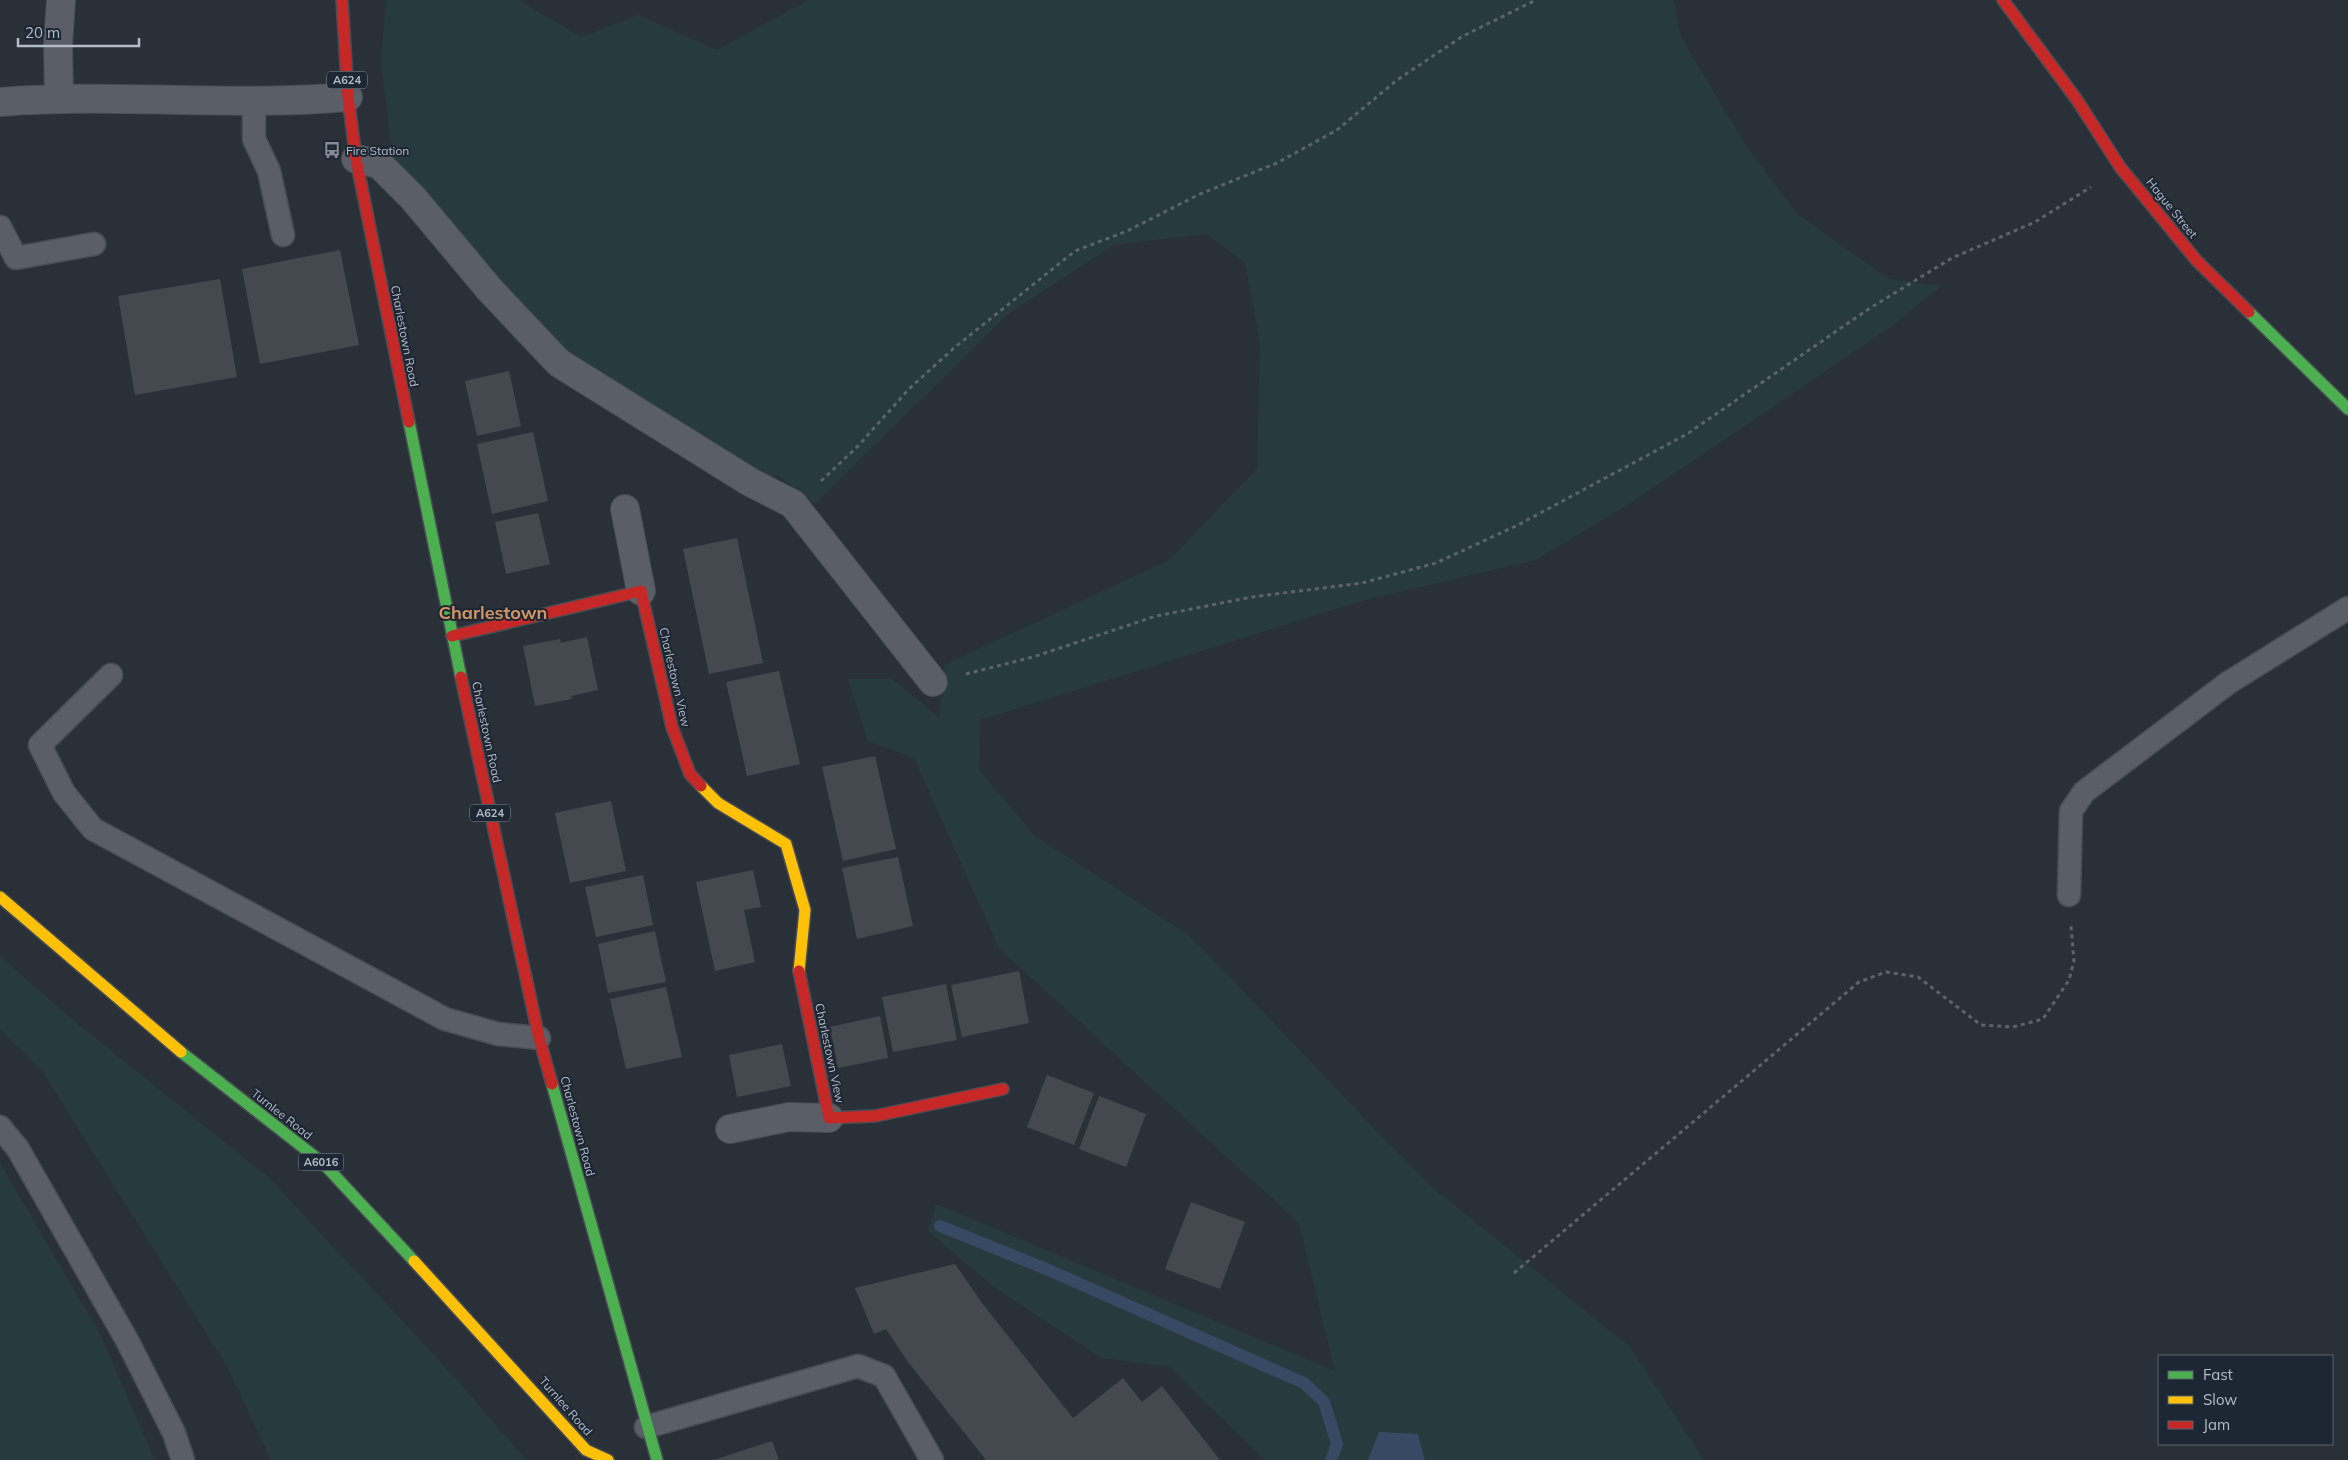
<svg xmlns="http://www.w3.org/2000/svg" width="2348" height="1460" font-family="Mulish,sans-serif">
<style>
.green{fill:#273a3e}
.water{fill:#384963}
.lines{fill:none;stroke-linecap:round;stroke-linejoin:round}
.stream{stroke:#384963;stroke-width:12}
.building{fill:#444950}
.lane-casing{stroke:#484c53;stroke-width:25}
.street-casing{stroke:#484c53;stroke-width:30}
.fast-casing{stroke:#484c53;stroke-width:14}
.slow-casing{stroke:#484c53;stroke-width:14}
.jam-casing{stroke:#484c53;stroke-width:14}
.path{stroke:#5d636a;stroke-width:3;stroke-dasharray:4 4;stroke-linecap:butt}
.lane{stroke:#5a5e66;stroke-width:22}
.street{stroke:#5a5e66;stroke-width:28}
.fast{stroke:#4caf50;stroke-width:11}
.slow{stroke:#ffc107;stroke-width:11}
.jam{stroke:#c62828;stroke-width:11}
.labels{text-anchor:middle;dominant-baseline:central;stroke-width:4;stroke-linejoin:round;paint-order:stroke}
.shield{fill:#1d2633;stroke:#878f9c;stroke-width:1}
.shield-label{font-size:11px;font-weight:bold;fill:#b4bcc9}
.poi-label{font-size:12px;fill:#b4bcc9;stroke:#1d2633;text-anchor:start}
.street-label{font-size:12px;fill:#b4bcc9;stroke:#1d2633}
.district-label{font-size:18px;font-weight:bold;fill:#d59563;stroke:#1d2633}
</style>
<rect width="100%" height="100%" fill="#2a3038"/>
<g class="green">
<polygon points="386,0 521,0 523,3 582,37 638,15 717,50 808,0 1674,0 1680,35 1741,138 1796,213 1889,279 1941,286 1888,329 1632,502 1536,560 1365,600 980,720 979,770 1035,836 1190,936 1427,1183 1630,1347 1704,1460 1265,1460 1170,1367 1102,1358 995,1288 928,1231 936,1204 1335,1371 1299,1223 999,948 914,758 868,741 848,679 893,679 939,718 944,665 1169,560 1257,469 1260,342 1245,263 1206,234 1114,245 1009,313 815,504 780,477 745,472 552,340 394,165 381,62"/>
<polygon points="0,956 68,1016 269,1178 449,1371 526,1460 271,1460 227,1366 41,1069 0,1030"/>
<polygon points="0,1163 100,1334 155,1460 0,1460"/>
</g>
<polygon class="water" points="1379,1432 1418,1434 1425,1460 1368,1460"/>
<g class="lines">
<polyline class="stream" points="940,1226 1044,1268 1304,1383 1324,1402 1337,1444 1331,1460"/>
</g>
<g class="building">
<polygon points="340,250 359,345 260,364 242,269"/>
<polygon points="220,279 237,377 135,395 118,296"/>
<polygon points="509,371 521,426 477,436 465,381"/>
<polygon points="533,432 548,501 492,514 477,444"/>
<polygon points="538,513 550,564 506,574 495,522"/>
<polygon points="737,538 763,663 709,674 683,549"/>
<polygon points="587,637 598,690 571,696 572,699 535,706 523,646 560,639 561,643"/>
<polygon points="779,671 800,764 747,776 726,682"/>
<polygon points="875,756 896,849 843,861 822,767"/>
<polygon points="611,801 626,871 570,883 555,813"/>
<polygon points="898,857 913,926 857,939 842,868"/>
<polygon points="753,870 761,907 744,910 755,962 715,971 696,882"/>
<polygon points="643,875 653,925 596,937 585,887"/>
<polygon points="655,931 666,982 608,993 598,944"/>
<polygon points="1019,971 1029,1023 962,1037 951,985"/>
<polygon points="946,984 957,1040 893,1052 882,997"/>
<polygon points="666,987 682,1057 626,1069 610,999"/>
<polygon points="880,1016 888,1058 838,1068 830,1027"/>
<polygon points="782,1044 791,1086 737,1097 729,1055"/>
<polygon points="1047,1075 1094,1093 1074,1145 1027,1127"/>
<polygon points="1099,1096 1146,1114 1126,1167 1079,1149"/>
<polygon points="1191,1202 1245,1222 1220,1289 1165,1269"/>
<polygon points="955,1264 982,1303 1073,1418 1123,1378 1142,1402 1162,1386 1220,1460 986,1460 908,1362 886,1329 874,1334 855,1288"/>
<polygon points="772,1441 779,1460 714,1460"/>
</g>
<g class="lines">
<g class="lane-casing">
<g id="lane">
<polyline points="254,100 254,139 269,171 283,235"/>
<polyline points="0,227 16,258 94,244"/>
<polyline points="111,675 40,745 64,793 93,829 445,1019 498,1034 539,1038"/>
<polyline points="2069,895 2071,811 2084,792 2228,683 2348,608"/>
<polyline points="0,1127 18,1149 128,1342 174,1433 183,1460"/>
<polyline points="646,1427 858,1366 884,1376 932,1460"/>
</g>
</g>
<g class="street-casing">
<g id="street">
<polyline points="59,98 58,45 61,0"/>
<path d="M0,102C116,93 232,107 348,97"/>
<polyline points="356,159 379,164 413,198 490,290 559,363 750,482 793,504 933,682"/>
<polyline points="625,509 641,591"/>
<polyline points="730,1129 789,1117 829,1118"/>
</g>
</g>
<g class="fast-casing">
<g id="fast">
<polyline points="2249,312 2348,409"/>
<polyline points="409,422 461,677"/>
<polyline points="181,1052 323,1163 414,1261"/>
<polyline points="552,1084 657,1460"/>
</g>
</g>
<g class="slow-casing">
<g id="slow">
<polyline points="701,786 718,803 786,844 805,910 799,971"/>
<polyline points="0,897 181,1052"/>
<polyline points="414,1261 586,1450 608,1460"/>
</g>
</g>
<g class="jam-casing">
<g id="jam">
<polyline points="342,0 348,97 356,159 409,422"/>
<polyline points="2003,0 2077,100 2120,167 2197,261 2249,312"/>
<polyline points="452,636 641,591 672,727 690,774 701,786"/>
<polyline points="461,677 539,1038 552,1084"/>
<polyline points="799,971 829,1118 875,1116 1003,1089"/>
</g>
</g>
<g class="path">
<polyline points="821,481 857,447 909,389 954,348 1075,251 1127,231 1200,194 1277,163 1337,130 1397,80 1463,36 1536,0"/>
<polyline points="966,674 1033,657 1156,616 1252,597 1362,583 1436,563 1518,525 1687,434 1870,308 1952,258 2035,222 2091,187"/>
<polyline points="1514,1273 1859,982 1886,972 1918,977 1981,1025 2013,1027 2043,1019 2069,980 2074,961 2071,926"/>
</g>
<use href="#lane" class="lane"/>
<use href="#street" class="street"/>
<use href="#fast" class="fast"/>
<use href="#slow" class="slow"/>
<use href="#jam" class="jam"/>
</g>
<defs>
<g id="bus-bare" transform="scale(1.35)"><path d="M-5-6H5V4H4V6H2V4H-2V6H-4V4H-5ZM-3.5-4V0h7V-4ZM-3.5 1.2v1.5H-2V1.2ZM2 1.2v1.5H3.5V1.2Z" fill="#848b96" stroke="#1d2633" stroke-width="2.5" paint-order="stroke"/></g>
</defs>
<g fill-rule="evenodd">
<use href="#bus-bare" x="332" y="150"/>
</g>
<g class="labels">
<g class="shield">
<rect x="327" y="71.5" width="40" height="17" rx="4"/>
<rect x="470" y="804.5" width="40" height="17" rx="4"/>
<rect x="298.5" y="1153.5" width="45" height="17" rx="4"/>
</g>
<g class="shield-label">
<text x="347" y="80">A624</text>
<text x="490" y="813">A624</text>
<text x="321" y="1162">A6016</text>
</g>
<g class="poi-label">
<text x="346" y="150">Fire Station</text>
</g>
<g class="street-label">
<text transform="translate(2172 208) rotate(51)">Hague Street</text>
<text transform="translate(405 336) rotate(79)">Charlestown Road</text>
<text transform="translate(675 677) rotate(77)">Charlestown View</text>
<text transform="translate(487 732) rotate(78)">Charlestown Road</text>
<text transform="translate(830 1053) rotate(78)">Charlestown View</text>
<text transform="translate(282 1114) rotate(38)">Turnlee Road</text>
<text transform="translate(578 1126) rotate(75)">Charlestown Road</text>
<text transform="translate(566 1406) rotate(49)">Turnlee Road</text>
</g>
<g class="district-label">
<text x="493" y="612">Charlestown</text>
</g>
</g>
<rect x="2158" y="1355" width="175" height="90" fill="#1d2633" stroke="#59626f"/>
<rect x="2168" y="1371" width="25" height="8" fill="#4caf50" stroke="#59626f"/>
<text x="2203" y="1380" font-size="15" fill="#b4bcc9">Fast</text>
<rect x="2168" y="1396" width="25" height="8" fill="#ffc107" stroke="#59626f"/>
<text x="2203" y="1405" font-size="15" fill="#b4bcc9">Slow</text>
<rect x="2168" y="1421" width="25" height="8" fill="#c62828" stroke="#59626f"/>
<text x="2203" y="1430" font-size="15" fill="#b4bcc9">Jam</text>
<path d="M18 38v8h121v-8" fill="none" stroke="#b4bcc9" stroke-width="2.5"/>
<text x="25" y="38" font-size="15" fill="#b4bcc9" stroke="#1d2633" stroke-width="4" paint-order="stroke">20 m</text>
</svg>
